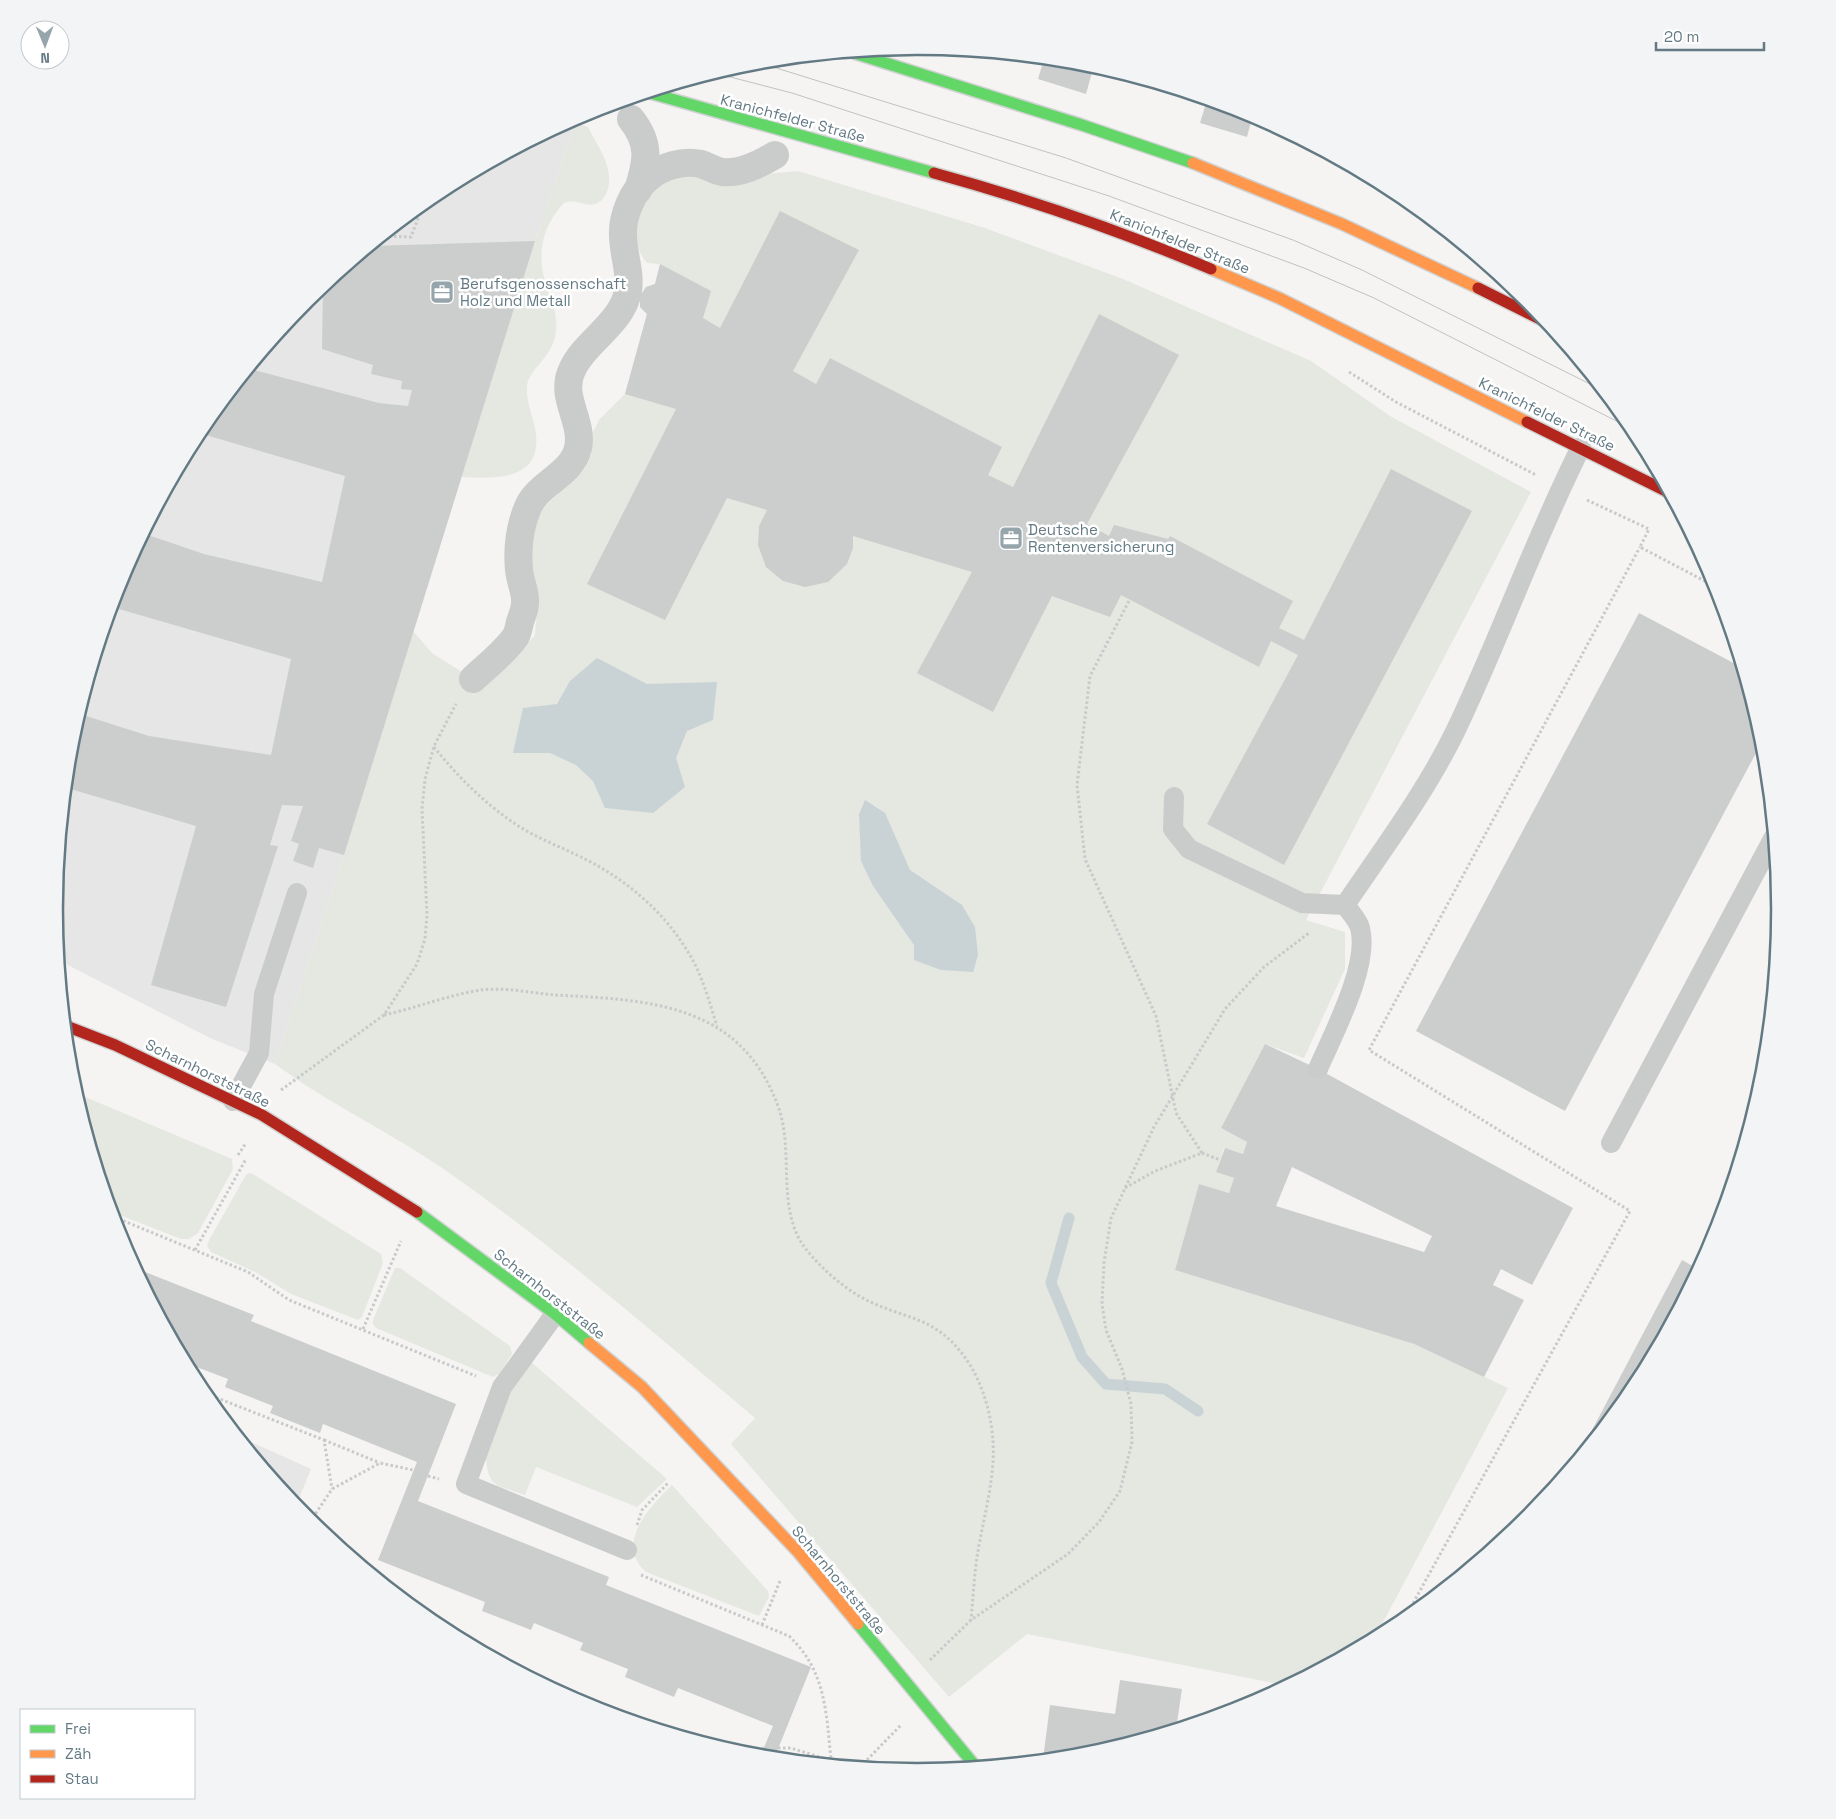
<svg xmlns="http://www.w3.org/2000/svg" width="1836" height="1819" font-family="'Space Grotesk',sans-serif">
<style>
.built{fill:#e5e6e5}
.green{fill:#e5e7e1}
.water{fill:#c9d3d5}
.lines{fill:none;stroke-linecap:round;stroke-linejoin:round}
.stream{stroke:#c9d3d5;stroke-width:11}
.building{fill:#cccece;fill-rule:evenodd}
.fast-casing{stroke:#d0d2d2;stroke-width:14}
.slow-casing{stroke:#d0d2d2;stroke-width:14}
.jam-casing{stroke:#d0d2d2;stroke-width:14}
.path{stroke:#c8caca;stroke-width:3;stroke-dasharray:2.5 2.5;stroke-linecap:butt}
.lane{stroke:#cacccc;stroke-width:20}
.street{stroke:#cacccc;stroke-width:28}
.fast{stroke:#63d668;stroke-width:11}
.slow{stroke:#ff974d;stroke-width:11}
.jam{stroke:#b3261e;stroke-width:11}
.tram{stroke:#bfc2c3;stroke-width:1}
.labels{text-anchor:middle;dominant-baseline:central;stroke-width:5;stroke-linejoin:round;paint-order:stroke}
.street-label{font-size:15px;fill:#637a84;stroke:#fff}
.poi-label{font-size:15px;fill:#637a84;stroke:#fff;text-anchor:start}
.rim{fill:none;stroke:#637a84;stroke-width:2.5}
</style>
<rect width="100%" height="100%" fill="#f5f4f3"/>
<g class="built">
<polygon points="569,122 575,123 535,241 344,855 275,1064 210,1038 60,961 55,909 71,741 121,579 200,430 308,299 439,192"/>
<polygon points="240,1437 311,1469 296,1506"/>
</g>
<g class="green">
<path d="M575,123L588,127C598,147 617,171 606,194C604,198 600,203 595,204C585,207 577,198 564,203C541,227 536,257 547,287C552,303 558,314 556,331C553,359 528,368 527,387C526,400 532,415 535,428C545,480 499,479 461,477L535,241Z"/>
<path d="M798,171L985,228L1123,279L1311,361L1390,416L1531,492L1306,920L1345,932V969L1304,1058L1265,1044L1221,1128L1247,1142L1243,1154L1224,1148L1216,1172L1234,1178L1229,1193L1199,1184L1175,1270L1414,1344L1508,1388L1373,1641L1288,1686L1027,1634L949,1697L731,1444L755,1418C654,1333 554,1246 445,1170C390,1132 329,1104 275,1064L344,855L413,631L432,653L473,679L517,656L535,635L537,610L526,548L541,510L584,470L591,456L593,432L599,420L625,394L647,314L640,307L646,287L655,284L660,264L647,263C621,231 645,202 664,174L723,178Z"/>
<polygon points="76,1093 232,1159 233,1169 198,1233 189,1239 181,1239 112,1212"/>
<polygon points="249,1173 253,1174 381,1254 383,1263 362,1317 358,1320 291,1294 257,1273 211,1252 207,1246 209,1240 246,1175"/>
<polygon points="395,1268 400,1268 510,1346 512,1354 499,1374 493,1377 376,1328 373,1324 373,1320"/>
<polygon points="531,1362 667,1479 637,1507 536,1467 525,1495 498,1486 492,1481 488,1472 485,1455 509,1392"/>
<path d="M672,1485L768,1591L769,1597L759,1616L646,1572C614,1544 650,1506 672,1485Z"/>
</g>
<g class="water">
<polygon points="597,658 647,684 717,682 713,720 687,731 676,758 685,787 653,813 605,808 593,781 576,765 550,753 513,753 523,708 557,704 570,681"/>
<polygon points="865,800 885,813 910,870 962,905 975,927 978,955 973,972 941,970 914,960 914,945 873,886 861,861 859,814"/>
</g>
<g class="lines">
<polyline class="stream" points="1069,1218 1051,1283 1082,1357 1106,1384 1165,1389 1198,1411"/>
</g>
<g class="building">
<polygon points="1044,59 1094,65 1086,94 1038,79"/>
<polygon points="1207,100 1253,114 1247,137 1200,123"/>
<polygon points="780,211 859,250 793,371 816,384 830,358 1002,447 988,475 1013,487 1099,314 1179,355 1087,524 1109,536 1114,525 1168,539 1170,536 1293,601 1279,628 1304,640 1391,469 1472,511 1284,865 1207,824 1298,655 1271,641 1259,667 1121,595 1110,617 1052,596 993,712 917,673 972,572 853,536 853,548 847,564 828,582 805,587 783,581 766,567 758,545 759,526 767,510 727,498 665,620 587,584 676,409 625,394 647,314 640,307 640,296 646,287 655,284 660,264 711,291 703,318 720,328"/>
<polygon points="535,241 344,855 319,848 313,868 293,861 299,844 291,841 303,806 282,805 270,845 278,846 226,1007 151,985 196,826 67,788 71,741 80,714 149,736 271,755 291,659 112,607 121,579 145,534 204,554 322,582 345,476 199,433 200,430 250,369 379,403 408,406 412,390 401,389 402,381 371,374 373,365 322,349 323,286 372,246"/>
<polygon points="1639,613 1743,668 1764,738 1565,1111 1416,1031"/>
<path d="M1265,1044L1318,1069L1573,1208L1532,1285L1501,1269L1493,1285L1524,1300L1484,1377L1414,1344L1175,1270L1199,1184L1229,1193L1234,1178L1216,1172L1225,1148L1243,1154L1247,1142L1221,1128ZM1292,1167L1432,1236L1424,1252L1276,1206Z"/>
<polygon points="1682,1260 1700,1270 1636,1389 1599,1433 1592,1430"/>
<polygon points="135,1268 254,1315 251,1321 456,1404 418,1501 609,1577 606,1585 811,1667 774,1759 760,1757 773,1726 678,1688 674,1697 625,1677 628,1669 580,1650 583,1643 534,1623 531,1630 482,1611 485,1602 378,1560 417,1462 323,1424 320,1433 270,1413 273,1406 225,1387 228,1379 186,1363"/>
<polygon points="1120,1680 1182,1689 1176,1729 1116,1747 1111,1746 1110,1749 1086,1756 1043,1759 1050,1705 1115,1714"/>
</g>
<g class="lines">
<g class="fast-casing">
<g id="fast">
<polyline points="854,53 1082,125 1193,163"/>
<polyline points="650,93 934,173"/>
<polyline points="417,1212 555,1314 589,1343"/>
<polyline points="858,1624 976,1767"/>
</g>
</g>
<g class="slow-casing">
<g id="slow">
<polyline points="1193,163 1342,224 1478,288"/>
<polyline points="1211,269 1279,298 1527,422"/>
<polyline points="589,1343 642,1387 798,1552 858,1624"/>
</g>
</g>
<g class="jam-casing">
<g id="jam">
<path d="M934,173C1029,199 1121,231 1211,269"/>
<polyline points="1478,288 1548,323"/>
<polyline points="1527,422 1670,493"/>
<polyline points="66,1026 115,1045 262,1115 417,1212"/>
</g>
</g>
<g class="path">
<polyline points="384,236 411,237 423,205"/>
<polyline points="1349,372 1396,402 1536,475"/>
<polyline points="1587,500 1649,529 1640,547 1718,588"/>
<path d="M434,747C458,777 487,806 520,827C539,839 561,847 581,857C624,878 663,910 688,952C702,974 709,1001 717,1026"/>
<path d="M384,1015C416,1008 448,995 481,990C506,987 531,993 555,995C650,1000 742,1003 779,1109C794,1153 776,1209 805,1248C823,1271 852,1296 880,1306C896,1313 914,1317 929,1325C976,1350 996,1412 993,1462C991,1494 982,1525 977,1557C974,1578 973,1599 971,1620"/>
<polyline points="281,1090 384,1015 417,964 425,939 427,915 422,809 425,779 434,746 456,704"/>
<polyline points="1202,1153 1220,1160"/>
<polyline points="238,1155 246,1143"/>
<polyline points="1125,1188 1155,1171 1202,1153 1176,1113 1156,1016 1085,859 1077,785 1090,676 1130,599"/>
<polyline points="114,1217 248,1272 289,1300 476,1376"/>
<polyline points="195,1250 246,1159"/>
<polyline points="363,1329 401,1241"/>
<polyline points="202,1392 324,1440 332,1489"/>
<polyline points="324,1440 380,1463"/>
<polyline points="428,1476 439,1479"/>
<polyline points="310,1522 332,1489 380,1463 413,1470"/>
<polyline points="637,1525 642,1510 668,1483"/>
<path d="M641,1575L789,1636C826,1671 826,1712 831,1759"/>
<polyline points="762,1625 780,1581"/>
<polyline points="1401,1625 1630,1211 1369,1050 1640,547"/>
<polyline points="930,1660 971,1620 1068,1554 1099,1522 1120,1491 1132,1442 1131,1404 1122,1369 1106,1330 1102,1304 1104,1263 1111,1218 1154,1127 1225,1009 1264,967 1309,933"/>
<polyline points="778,1748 791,1748 848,1766"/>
<polyline points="738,1753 764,1748"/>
<polyline points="860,1767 901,1725"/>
</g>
<g class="lane">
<polyline points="1174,797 1173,829 1189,849 1302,903 1345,905"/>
<path d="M1318,1069C1333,1034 1370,965 1360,928C1358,920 1350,912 1345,905C1383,849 1425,793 1455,732C1500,638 1534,540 1581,447"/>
<polyline points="233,1101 259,1053 264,994 297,893"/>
<polyline points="1611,1143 1774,837"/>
<polyline points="555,1314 502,1387 466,1484 627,1550"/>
</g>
<g class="street">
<path d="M631,119C651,144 647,161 638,190"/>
<path d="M473,679C487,666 505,652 516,636C518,632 519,626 520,622C522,616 525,609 525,603C526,593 520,581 519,570C517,548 519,528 528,507C538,483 572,475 578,448C584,421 559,397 572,370C585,341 622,324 628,291C631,272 623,254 623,235C622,216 633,190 648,178C662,166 683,160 701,164C708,166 715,171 722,172C741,174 760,164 775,155"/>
</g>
<use href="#fast" class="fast"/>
<use href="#slow" class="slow"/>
<use href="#jam" class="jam"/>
<g class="tram">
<polyline points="757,62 1066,158 1293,240 1362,270 1604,391"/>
<polyline points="715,73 792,93 1109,196 1304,268 1374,298 1636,431"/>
</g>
</g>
<defs>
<g id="office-square" transform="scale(1.25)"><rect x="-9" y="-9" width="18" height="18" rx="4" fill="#96a5ab" stroke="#fff"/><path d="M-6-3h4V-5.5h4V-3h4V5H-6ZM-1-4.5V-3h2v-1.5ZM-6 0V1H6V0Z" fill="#fff"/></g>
</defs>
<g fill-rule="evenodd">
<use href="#office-square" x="442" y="292"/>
<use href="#office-square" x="1011" y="538"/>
</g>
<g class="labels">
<g class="street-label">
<text transform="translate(793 118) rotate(15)">Kranichfelder Straße</text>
<text transform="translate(1180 241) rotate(22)">Kranichfelder Straße</text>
<text transform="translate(1547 414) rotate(26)">Kranichfelder Straße</text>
<text transform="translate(208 1073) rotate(26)">Scharnhorststraße</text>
<text transform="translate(550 1294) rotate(38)">Scharnhorststraße</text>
<text transform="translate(839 1580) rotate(50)">Scharnhorststraße</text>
</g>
<g class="poi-label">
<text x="460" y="283">Berufsgenossenschaft<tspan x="460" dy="17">Holz und Metall</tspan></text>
<text x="1028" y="529">Deutsche<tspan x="1028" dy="17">Rentenversicherung</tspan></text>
</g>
</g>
<path d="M0 0H1836V1819H0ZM63 909a854 854 0 1 1 1708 0a854 854 0 1 1-1708 0Z" fill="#f3f4f5" fill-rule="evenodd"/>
<path class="rim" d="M63 909a854 854 0 1 1 1708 0a854 854 0 1 1-1708 0Z"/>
<rect x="20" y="1709" width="175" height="90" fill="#ffffff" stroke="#c1cace"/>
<rect x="30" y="1725" width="25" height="8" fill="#63d668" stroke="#c1cace"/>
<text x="65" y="1734" font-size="15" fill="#637a84">Frei</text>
<rect x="30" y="1750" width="25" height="8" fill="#ff974d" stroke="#c1cace"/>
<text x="65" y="1759" font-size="15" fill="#637a84">Zäh</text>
<rect x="30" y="1775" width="25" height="8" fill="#b3261e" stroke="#c1cace"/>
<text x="65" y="1784" font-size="15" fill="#637a84">Stau</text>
<g transform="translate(45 45) rotate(179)"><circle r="24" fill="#ffffff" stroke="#c1cace"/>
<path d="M0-4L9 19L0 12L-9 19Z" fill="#96a5ab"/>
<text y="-8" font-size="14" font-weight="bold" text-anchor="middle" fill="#637a84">N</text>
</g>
<path d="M1656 42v8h108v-8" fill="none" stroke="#637a84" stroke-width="2.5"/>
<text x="1664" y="42" font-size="15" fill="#637a84" stroke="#ffffff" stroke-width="4" paint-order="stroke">20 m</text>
</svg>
